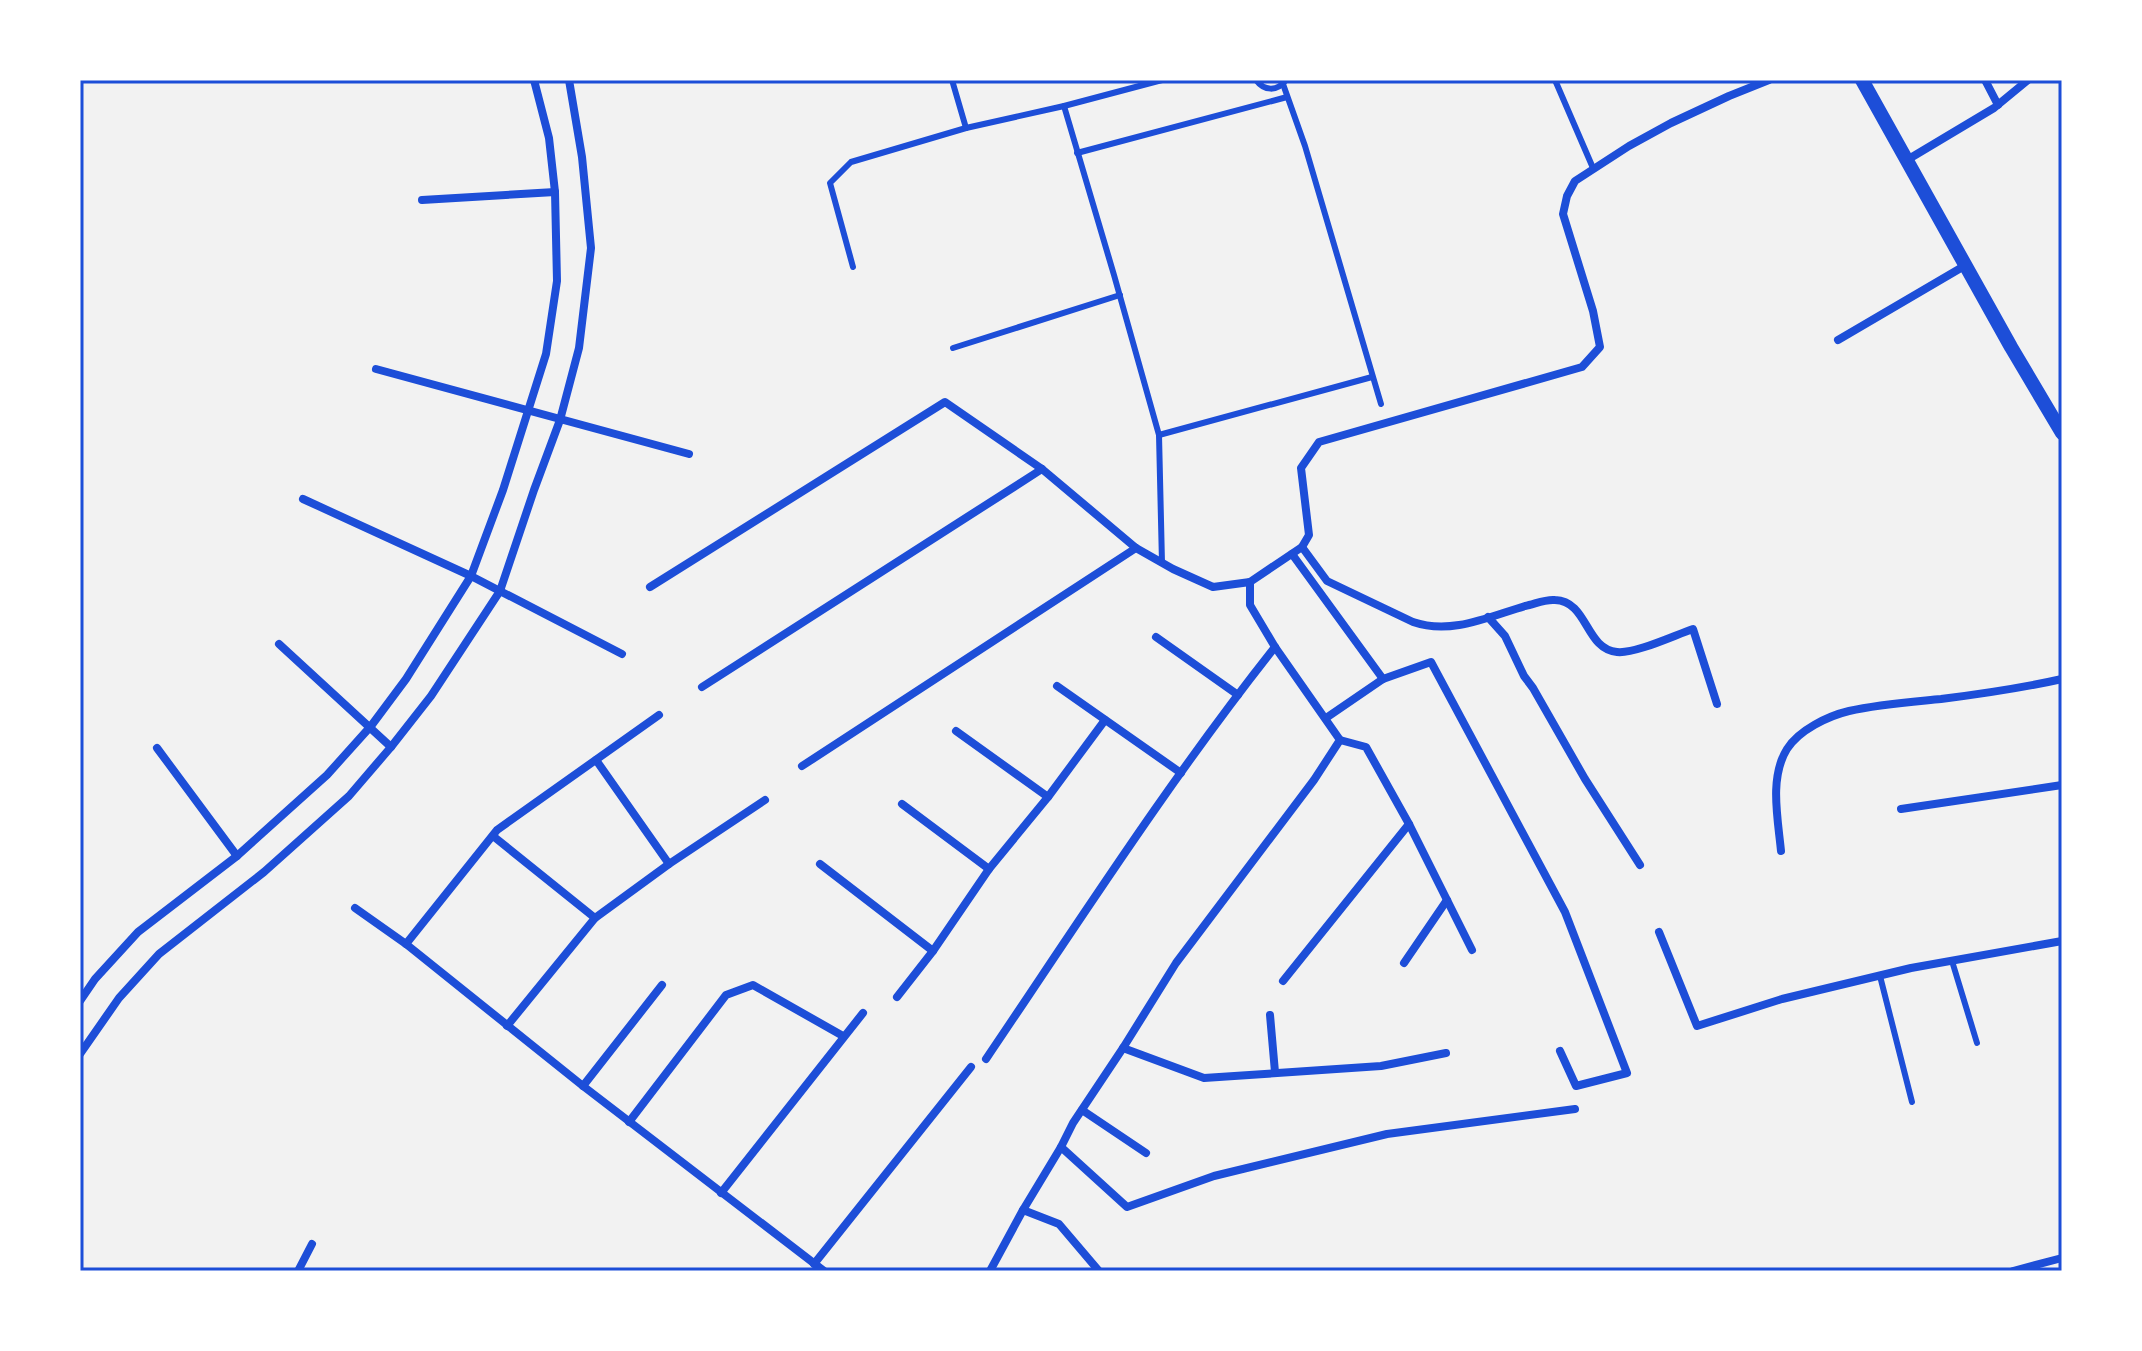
<svg xmlns="http://www.w3.org/2000/svg" width="2142" height="1351" font-family="Spectral,serif">
<style>
.lines{fill:none;stroke-linecap:round;stroke-linejoin:round}
.service{stroke:#1d4ed8;stroke-width:6}
.minor{stroke:#1d4ed8;stroke-width:8}
.tertiary{stroke:#1d4ed8;stroke-width:14}
.neatline{fill:none;stroke:#1d4ed8;stroke-width:3}
</style>
<rect width="100%" height="100%" fill="#f2f2f2"/>
<g class="lines">
<g class="service">
<polyline points="952,80 966,128"/>
<path d="M1256,80C1264,91 1277,92 1286,80"/>
<polyline points="1555,80 1593,168"/>
<polyline points="1283,84 1305,146 1381,404"/>
<polyline points="1064,106 1114,275 1159,435 1162,563"/>
<polyline points="1077,153 1287,97"/>
<polyline points="853,267 830,183 851,162 966,128 1064,106 1162,80"/>
<polyline points="953,348 1120,295"/>
<polyline points="1159,435 1372,377"/>
<polyline points="1952,961 1977,1043"/>
<polyline points="1880,976 1912,1102"/>
</g>
<g class="minor">
<polyline points="1985,80 1998,105"/>
<polyline points="1907,160 1994,108 2028,80"/>
<polyline points="422,200 555,192"/>
<polyline points="1838,340 1966,265"/>
<polyline points="376,369 689,454"/>
<polyline points="303,499 471,576 622,654"/>
<path d="M1302,547L1327,581L1413,622C1451,635 1488,617 1525,606C1535,604 1545,599 1555,600C1588,601 1585,649 1617,652C1635,654 1675,635 1693,629L1717,704"/>
<polyline points="1292,554 1383,679"/>
<polyline points="650,587 945,402 1042,469 1136,548 1173,569 1213,587 1250,582 1302,547 1309,535 1301,468 1319,442 1582,367 1600,347 1593,311 1563,214 1567,196 1575,181 1629,146 1671,123 1729,96 1769,80"/>
<polyline points="1488,617 1505,636 1524,676 1533,688 1585,779 1640,865"/>
<polyline points="1156,637 1238,695"/>
<polyline points="279,644 391,747"/>
<polyline points="1057,686 1181,773"/>
<polyline points="702,687 1042,469"/>
<polyline points="1326,718 1383,679 1431,662 1565,912 1627,1073 1576,1086 1560,1051"/>
<polyline points="956,731 1048,797"/>
<polyline points="1340,740 1366,747 1409,824 1472,950"/>
<polyline points="157,748 237,856"/>
<polyline points="596,760 669,864"/>
<polyline points="802,766 1136,548"/>
<polyline points="902,804 989,869"/>
<polyline points="1901,809 2062,785"/>
<polyline points="493,836 595,918"/>
<path d="M1781,851C1778,819 1769,778 1787,749C1799,730 1828,716 1849,711C1879,704 1910,702 1941,699C1981,694 2022,688 2062,679"/>
<polyline points="820,864 933,951"/>
<polyline points="355,908 406,944 583,1086 824,1271"/>
<polyline points="1659,932 1697,1026 1782,999 1911,968 2062,941"/>
<polyline points="406,944 497,830 659,715"/>
<polyline points="1404,963 1447,900"/>
<polyline points="1283,981 1409,824"/>
<polyline points="897,997 933,951 989,869 1048,797 1105,720"/>
<polyline points="80,1001 95,979 138,932 237,856 327,775 371,726 406,679 471,576 503,490 546,354 557,281 555,192 549,138 534,80"/>
<polyline points="1270,1015 1275,1072"/>
<polyline points="507,1026 595,918 669,864 765,800"/>
<polyline points="1123,1048 1204,1078 1381,1066 1446,1053"/>
<polyline points="80,1054 119,998 159,954 264,872 349,796 391,747 431,696 500,591 534,490 560,420 579,348 591,248 582,157 569,80"/>
<path d="M986,1059C1080,920 1171,778 1275,647"/>
<polyline points="583,1086 662,985"/>
<polyline points="1082,1110 1146,1153"/>
<polyline points="629,1122 726,995 753,985 843,1036"/>
<polyline points="1061,1147 1127,1207 1214,1176 1387,1134 1575,1109"/>
<polyline points="721,1193 863,1013"/>
<polyline points="1023,1210 1059,1224 1099,1271"/>
<polyline points="814,1264 971,1067"/>
<polyline points="298,1271 312,1244"/>
<polyline points="990,1271 1023,1210 1061,1147 1073,1123 1123,1048 1176,963 1314,780 1340,740 1275,647 1250,605 1250,582"/>
<polyline points="2013,1271 2062,1258"/>
</g>
<polyline class="tertiary" points="1862,80 2011,347 2062,433"/>
</g>
<rect width="2142" height="1351" fill="none" stroke="#ffffff" stroke-width="164"/>
<rect x="82" y="82" width="1978" height="1187" class="neatline"/>
</svg>
